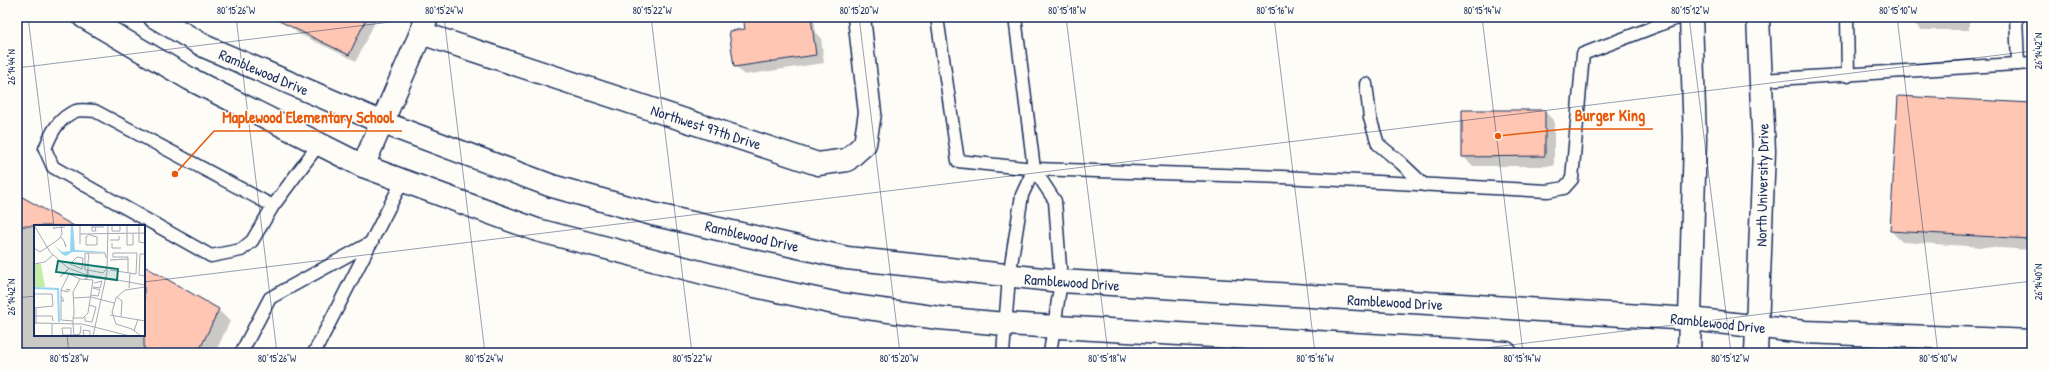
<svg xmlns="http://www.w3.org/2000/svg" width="2049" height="370" font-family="'Patrick Hand',sans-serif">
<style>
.shadow{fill:#0003}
.building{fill:#fec6b3;stroke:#1b2f5e}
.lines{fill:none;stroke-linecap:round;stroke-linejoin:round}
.service-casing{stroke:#1b2f5e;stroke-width:15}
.minor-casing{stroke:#1b2f5e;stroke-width:25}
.tertiary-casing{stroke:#1b2f5e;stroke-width:25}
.primary-casing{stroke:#1b2f5e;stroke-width:25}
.service{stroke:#fdfcf7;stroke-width:12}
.minor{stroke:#fdfcf7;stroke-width:22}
.tertiary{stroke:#fdfcf7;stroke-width:22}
.primary{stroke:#fdfcf7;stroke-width:22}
.ticks{fill:none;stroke:#1b2f5e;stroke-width:1;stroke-opacity:0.45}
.labels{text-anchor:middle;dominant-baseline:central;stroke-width:3;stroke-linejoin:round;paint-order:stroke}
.street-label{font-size:15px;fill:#1b2f5e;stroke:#fdfcf7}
.inset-river{fill:none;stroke:#94d5f6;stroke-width:2}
.inset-road{fill:none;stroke:#a3aaba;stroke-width:1}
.view{fill:#0f766e;fill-opacity:0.15;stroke:#0f766e;stroke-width:2}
.inset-edge{fill:none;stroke:#1b2f5e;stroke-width:2}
.leader{fill:none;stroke:#e8590c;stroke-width:1.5}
.callout-dot{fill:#e8590c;stroke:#fdfcf7;stroke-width:1.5}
.callout-label{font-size:16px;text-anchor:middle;font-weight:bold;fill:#e8590c;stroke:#fdfcf7;stroke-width:3;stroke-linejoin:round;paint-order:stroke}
.neatline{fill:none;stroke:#1b2f5e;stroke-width:1.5}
.ticks-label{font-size:10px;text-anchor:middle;fill:#1b2f5e}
</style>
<rect width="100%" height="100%" fill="#fdfcf7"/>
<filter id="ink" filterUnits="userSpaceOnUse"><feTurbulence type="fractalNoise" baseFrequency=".025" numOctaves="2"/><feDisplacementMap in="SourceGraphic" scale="8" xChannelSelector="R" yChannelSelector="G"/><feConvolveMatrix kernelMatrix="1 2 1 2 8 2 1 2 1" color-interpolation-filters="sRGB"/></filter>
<g filter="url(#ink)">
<g class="shadow">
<polygon points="294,17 383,17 382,20 377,18 356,61 297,33 290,25"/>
<polygon points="744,17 814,17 816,33 821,38 824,63 744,75 735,66 746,29"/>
<polygon points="1911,17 1969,17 1969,30 1921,30 1911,20"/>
<polygon points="2032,104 2032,250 1902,242 1891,231"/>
<polygon points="1544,111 1554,121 1554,166 1473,166 1463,156"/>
<polygon points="17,195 72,226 35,226 35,335 144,335 144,267 218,310 230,321 215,353 17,353"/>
</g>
<g class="building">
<polygon points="271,17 367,17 349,55"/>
<polygon points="743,17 811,17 816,55 734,67 729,31 745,29"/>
<polygon points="1898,96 2032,103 2032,207 2030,239 1890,231"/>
<polygon points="1462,110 1545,110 1545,156 1462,157"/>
<polygon points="17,194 74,226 17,226"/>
<polygon points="144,266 219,309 198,353 144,353"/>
</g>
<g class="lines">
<g class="service-casing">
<g id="service">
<polyline points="937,17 958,161 1034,169 1282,177 1548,191 1564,188 1572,179 1583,54 1680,17"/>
<polyline points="1015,17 1034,169 1055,201 1061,281 1050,353"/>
<polyline points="1847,17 1848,76"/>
<polyline points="2016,17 2018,64"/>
<polyline points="1762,80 2032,63"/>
<polyline points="1366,84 1370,118 1378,144 1401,163 1424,185"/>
<path d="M273,206L95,111C89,111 81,109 76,111C59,117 51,133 45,149L53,167L211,256L241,250L252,241L273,206L319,144"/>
<polyline points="241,353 270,298 372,242"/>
<polyline points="314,353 403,180"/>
<polyline points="1003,353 1009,277 1022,195 1034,169"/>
</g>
</g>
<g class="minor-casing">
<g id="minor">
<polyline points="427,17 421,33 818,164 847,160 865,144 870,113 859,17"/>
<polyline points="363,166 421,33"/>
</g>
</g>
<g class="tertiary-casing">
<g id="tertiary">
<polyline points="84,17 190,79 363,166 537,230 750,285 839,304 939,318 1005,324 1506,353"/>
<polyline points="155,17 206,47 381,122 552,186 652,214 847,258 1061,281 1691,319 1805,332 2032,341"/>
</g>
</g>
<g class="primary-casing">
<g id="primary">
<polyline points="1689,353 1695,139 1691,17"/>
<polyline points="1756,353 1764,151 1758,17"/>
</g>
</g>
<use href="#service" class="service"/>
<use href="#minor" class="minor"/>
<use href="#tertiary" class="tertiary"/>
<use href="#primary" class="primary"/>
</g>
</g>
<path class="ticks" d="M28,17L54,226M236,17L277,353M444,17L485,353M651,17L692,353M859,17L900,353M1066,17L1108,353M1274,17L1315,353M1482,17L1523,353M1689,17L1731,353M1897,17L1938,353M17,68L431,17M144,282L2032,51M17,298L35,296M67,335L69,353M1445,353L2032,281"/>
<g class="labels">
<g class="street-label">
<text transform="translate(264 72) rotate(23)">Ramblewood Drive</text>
<text transform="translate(706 127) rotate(18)">Northwest 97th Drive</text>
<text transform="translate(1762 185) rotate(-89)">North University Drive</text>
<text transform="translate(752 236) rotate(13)">Ramblewood Drive</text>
<text transform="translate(1072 282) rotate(4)">Ramblewood Drive</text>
<text transform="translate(1395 302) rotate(3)">Ramblewood Drive</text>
<text transform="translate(1718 323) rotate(6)">Ramblewood Drive</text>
</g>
</g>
<g transform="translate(34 225)">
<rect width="111" height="111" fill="#fdfcf7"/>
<path d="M0,39H7L11,62H0Z" fill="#c4eda8"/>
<path d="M37,0H39L41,25L73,27H38L32,31L28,29L20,20L28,27L36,26Z" fill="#94d5f6"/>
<path class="inset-river" d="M0,63L24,64L25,97"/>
<path class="inset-road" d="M0,0L16,27L34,43L50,49L111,60M46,0V19M58,0V2H70M78,0V6H86V0M93,0V20H99V8M105,0V17L111,18M58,2V6H62L61,2M21,3H19L31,2M46,9L111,8M56,10L63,12V20H52V12L56,9M27,12L30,16L32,22L31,19M76,15H85V11M78,18V23H87M0,23L6,27L25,14L28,9L27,0M54,28H71L72,33M111,29H106L105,50L111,51M43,32L49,33L48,44L36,39ZM76,35L94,34M0,39L11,37L19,30M34,45L26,52L35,43M54,45L69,48L73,43M76,45L102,49L103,28H79V32H94V47M51,55L54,45H51V28H54L55,34L54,36V48L53,55M59,62L66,63L68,56L60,58M95,63L96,48M27,65V76H30L27,71M31,67L33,64L36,65L33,67L27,65L35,49L46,54M0,69H18L19,81L0,83M57,70L64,71L66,65L59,63M83,72L88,76L87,91M39,73L57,72L80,78M27,76V95L39,96M76,90L111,96M0,91H18L19,96M51,92V96L58,97L62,82L55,80M39,93H49L54,88L59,55L46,54L39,67L40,85V90L39,93V99L40,111M0,98L48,99L96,111M18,98V111M2,99V83M100,106L104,94M37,111V103H28L29,110H40L46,109L47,101M50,111L49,105L56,106V111M59,111L73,47L74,0M107,111L98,104L82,99L78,87L82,73L91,65L111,62"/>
<path class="view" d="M24,36L84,44L83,55L22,47Z"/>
<rect width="111" height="111" class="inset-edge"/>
</g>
<path class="leader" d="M1498 136L1566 129H1653M175 174L214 131H402"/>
<g class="callout-dot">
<circle cx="1498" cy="136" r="4"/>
<circle cx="175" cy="174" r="4"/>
</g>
<g class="callout-label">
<text x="1610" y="121">Burger King</text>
<text x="308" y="123">Maplewood Elementary School</text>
</g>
<rect width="2049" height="370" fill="none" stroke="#fdfcf7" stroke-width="44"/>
<rect x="22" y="22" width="2005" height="326" class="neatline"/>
<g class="ticks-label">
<text x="236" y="14">80°15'26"W</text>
<text x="444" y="14">80°15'24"W</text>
<text x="652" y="14">80°15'22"W</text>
<text x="859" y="14">80°15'20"W</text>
<text x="1067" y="14">80°15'18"W</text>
<text x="1275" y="14">80°15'16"W</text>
<text x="1482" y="14">80°15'14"W</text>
<text x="1690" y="14">80°15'12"W</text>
<text x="1898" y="14">80°15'10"W</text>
<text transform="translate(2038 51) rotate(-90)" y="4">26°14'42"N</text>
<text transform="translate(11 67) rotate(-90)" y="4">26°14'44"N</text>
<text transform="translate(2038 282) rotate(-90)" y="4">26°14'40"N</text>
<text transform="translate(11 297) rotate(-90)" y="4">26°14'42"N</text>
<text x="69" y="362">80°15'28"W</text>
<text x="277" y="362">80°15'26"W</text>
<text x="484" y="362">80°15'24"W</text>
<text x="692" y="362">80°15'22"W</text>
<text x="899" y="362">80°15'20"W</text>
<text x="1107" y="362">80°15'18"W</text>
<text x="1315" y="362">80°15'16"W</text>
<text x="1522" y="362">80°15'14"W</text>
<text x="1730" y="362">80°15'12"W</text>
<text x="1938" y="362">80°15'10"W</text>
</g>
</svg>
